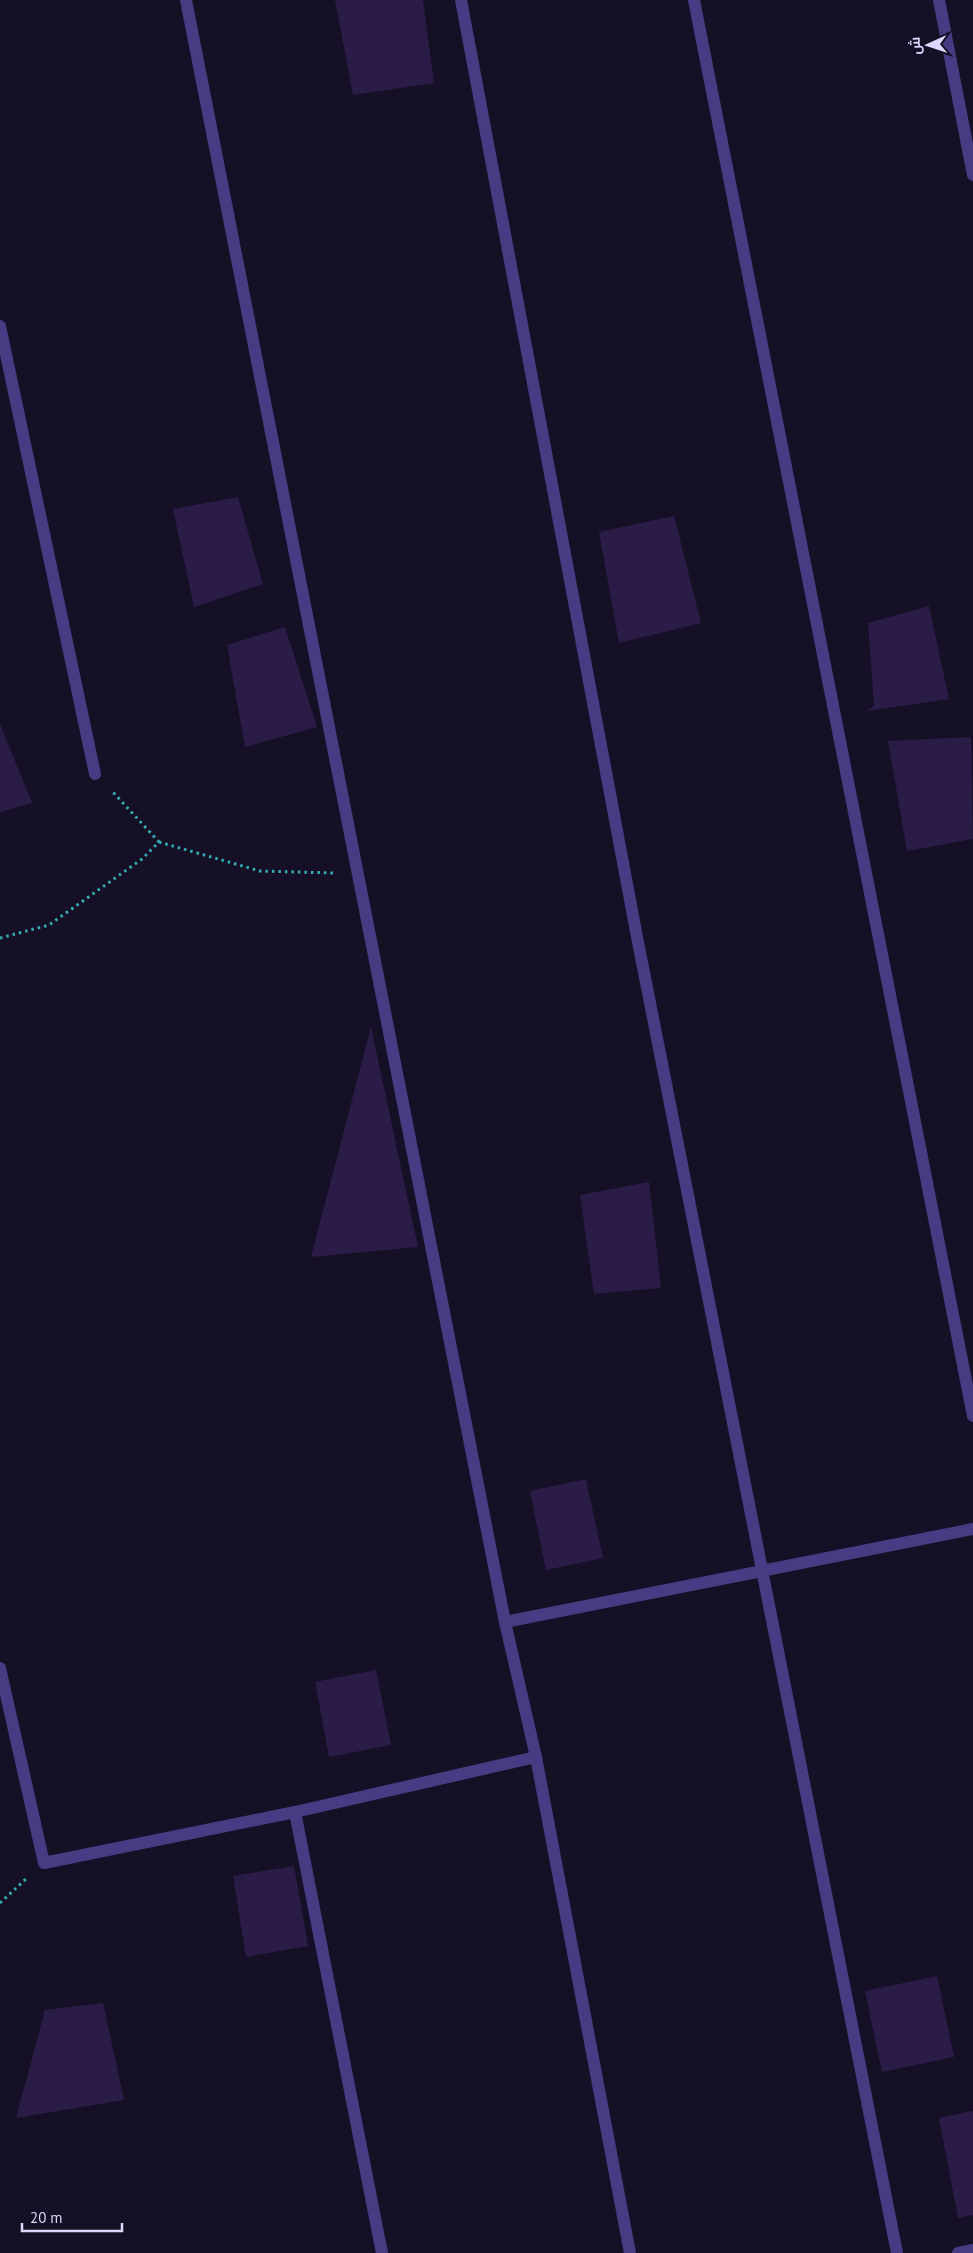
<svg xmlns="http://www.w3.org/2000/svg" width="973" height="2253" font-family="'PT Sans',Cairo,sans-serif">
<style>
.building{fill:#2a1c46}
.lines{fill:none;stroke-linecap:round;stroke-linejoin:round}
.path{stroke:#33aeb5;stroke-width:3;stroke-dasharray:2.5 4;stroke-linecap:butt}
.minor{stroke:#473c84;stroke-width:12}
</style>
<rect width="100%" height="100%" fill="#161026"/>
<g class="building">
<polygon points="335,0 423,0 434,83 353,95"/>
<polygon points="238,497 263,584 194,607 173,509"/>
<polygon points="674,516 701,623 619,643 599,532"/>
<polygon points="929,606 949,699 867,711 874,706 868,623"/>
<polygon points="285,627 317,727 245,747 227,645"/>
<polygon points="0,724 32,803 0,812"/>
<polygon points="971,737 973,839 907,851 888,741"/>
<polygon points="371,1027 418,1247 311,1257"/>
<polygon points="649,1182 661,1288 594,1294 580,1195"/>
<polygon points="586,1479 603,1558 546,1570 530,1491"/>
<polygon points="376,1670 391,1745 329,1757 315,1682"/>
<polygon points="294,1866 308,1946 246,1957 233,1876"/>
<polygon points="937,1976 954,2057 882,2072 865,1991"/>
<polygon points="103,2003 124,2100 16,2118 45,2010"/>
<polygon points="973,2111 973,2215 958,2218 939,2118"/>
</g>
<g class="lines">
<g class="path">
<polyline points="159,842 260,871 334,873"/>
<polyline points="0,938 49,925 142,859 159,842 111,790"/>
<polyline points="0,1903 27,1878"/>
</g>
<g class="minor">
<polyline points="186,0 505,1622 536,1757 630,2253"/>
<polyline points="461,0 637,937 897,2253"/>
<polyline points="694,0 973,1416"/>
<polyline points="939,0 973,175"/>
<polyline points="0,326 95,774"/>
<polyline points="505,1622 973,1529"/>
<polyline points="0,1668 44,1863 295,1812 536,1757"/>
<polyline points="295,1812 382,2253"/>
<polyline points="958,2253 973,2250"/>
</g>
</g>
<g transform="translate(928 45) rotate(267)" stroke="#161026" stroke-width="4" paint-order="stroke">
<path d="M0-4L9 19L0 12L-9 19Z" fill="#dfd6fe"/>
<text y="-8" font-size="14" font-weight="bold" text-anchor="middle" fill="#dfd6fe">ش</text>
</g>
<path d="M22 2223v8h100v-8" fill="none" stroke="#dfd6fe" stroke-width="2.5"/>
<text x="30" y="2223" font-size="15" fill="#dfd6fe" stroke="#161026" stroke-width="4" paint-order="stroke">20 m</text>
</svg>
